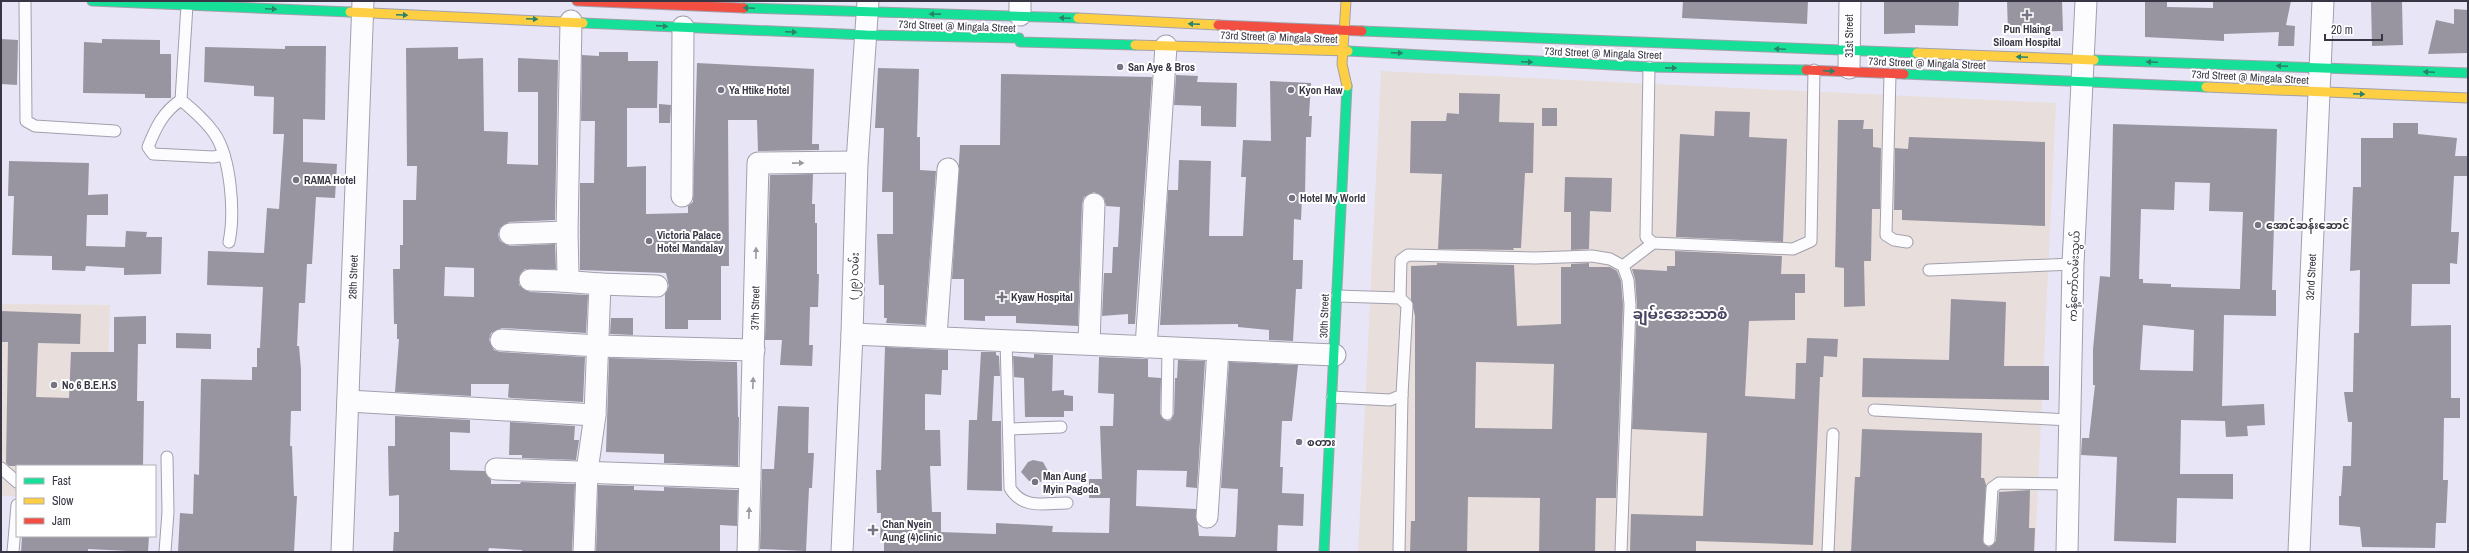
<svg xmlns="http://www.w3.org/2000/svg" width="2469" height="553" font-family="'Archivo Narrow','Noto Sans Myanmar',sans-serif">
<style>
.education{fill:#e8dedc}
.building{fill:#9995a0;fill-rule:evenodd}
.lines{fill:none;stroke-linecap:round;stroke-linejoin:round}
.lane-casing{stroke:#a2a0ad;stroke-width:13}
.street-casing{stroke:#a2a0ad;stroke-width:23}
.fast-casing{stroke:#a2a0ad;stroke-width:11}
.slow-casing{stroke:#a2a0ad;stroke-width:11}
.jam-casing{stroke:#a2a0ad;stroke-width:11}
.lane{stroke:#fcfbfe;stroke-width:11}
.street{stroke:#fcfbfe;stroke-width:21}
.fast{stroke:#16e098;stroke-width:9}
.slow{stroke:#ffcf43;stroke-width:9}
.jam{stroke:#f24e42;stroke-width:9}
.oneway{fill:#29826a}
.oneway2{fill:#9a98a1}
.poi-dot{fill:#767482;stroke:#fff;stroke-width:1.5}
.labels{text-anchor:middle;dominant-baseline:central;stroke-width:4;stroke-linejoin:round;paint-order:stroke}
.street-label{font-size:11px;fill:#383644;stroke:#fff}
.poi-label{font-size:11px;font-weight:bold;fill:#383644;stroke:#fff;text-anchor:start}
.district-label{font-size:15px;font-weight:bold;fill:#494461;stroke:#fff}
</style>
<rect width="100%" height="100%" fill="#e8e6f6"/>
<g class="education">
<polygon points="1381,71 2056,103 2035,552 1358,552"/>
<polygon points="1,304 110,305 105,466 17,466 17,496 1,496"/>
</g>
<g class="building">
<polygon points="1683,1 1808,1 1807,24 1682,18"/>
<polygon points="1884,1 1959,1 1958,26 1915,25 1915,33 1884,34"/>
<polygon points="2007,1 2062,1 2063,31 2008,32"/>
<polygon points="2145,1 2167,1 2167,7 2213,8 2213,1 2291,1 2286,25 2295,26 2294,46 2278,46 2279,32 2224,34 2224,41 2145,37"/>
<polygon points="2371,1 2402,1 2403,45 2372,46"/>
<polygon points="2454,9 2468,10 2468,53 2428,54 2436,20 2454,24"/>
<polygon points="1,39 18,40 17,85 1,84"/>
<polygon points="102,39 160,40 160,54 171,54 171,98 145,98 145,94 83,93 84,42 102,43"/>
<polygon points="285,46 326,46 325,120 303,119 303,162 337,164 335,198 316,197 312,264 307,264 305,303 299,303 297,346 299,346 301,369 301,411 291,411 290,446 292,446 294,496 297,496 294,552 178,552 180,513 193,514 194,474 199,475 201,379 252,380 252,367 257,367 257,348 260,348 263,287 207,285 208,251 264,253 267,208 279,209 284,134 273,134 274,97 254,96 254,86 204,82 205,47 285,49"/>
<path d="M458,47V59L483,58L484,131L508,132L507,164L538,165V92H518V58L558,60L555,220L509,222L500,228L498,235L500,241L510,246L555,244L556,269H525L520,274L519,285L530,292L588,295L586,333L502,328L491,333L489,340L494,350L500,352L585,357L583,402L511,398L508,397L509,384H471V396L395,392L399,339H397V324H394L393,269H400V245H403V200H416L417,166H407L406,48ZM445,267L474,268V297L444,296Z"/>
<polygon points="599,52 628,52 628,61 658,61 657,108 627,108 627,167 646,166 646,214 688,213 688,206 693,202 697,63 814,69 812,144 819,144 819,150 758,151 757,120 728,120 729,266 721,266 721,320 688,320 688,329 665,329 665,294 669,286 666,273 580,270 580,183 594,183 595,121 581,121 582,55 599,56"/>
<polygon points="878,68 919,69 917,137 920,137 920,170 936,171 925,325 886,323 887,318 884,318 884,285 879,285 877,234 893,234 893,192 882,192 884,128 875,128"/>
<polygon points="1001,74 1152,77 1135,324 1128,324 1128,314 1102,316 1104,273 1112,273 1113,247 1118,247 1120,207 1106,206 1104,198 1094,192 1084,197 1082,204 1078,326 1016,323 1016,316 985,316 985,321 964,320 964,279 952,279 960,145 1000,145"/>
<polygon points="1176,75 1198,76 1197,82 1237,83 1236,127 1201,126 1201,106 1174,105"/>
<polygon points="1270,81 1311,83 1309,116 1312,116 1311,137 1306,137 1305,196 1302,196 1301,220 1294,219 1293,260 1303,260 1302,289 1296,289 1293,341 1269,340 1269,330 1238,327 1238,324 1160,325 1168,190 1178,190 1179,160 1211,161 1209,236 1243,236 1246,177 1241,177 1243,140 1271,141"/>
<polygon points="1459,93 1500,94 1499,122 1534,123 1533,173 1525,173 1521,248 1513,248 1514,250 1438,249 1442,174 1410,173 1411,121 1446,121 1447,113 1459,114"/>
<polygon points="659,104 671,105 670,123 659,123"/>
<rect x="1542" y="108" width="15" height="18"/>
<polygon points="1715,111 1750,112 1749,137 1787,139 1783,242 1676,237 1680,134 1714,136"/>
<polygon points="1838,120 1864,120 1863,129 1873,129 1873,147 1881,148 1880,209 1872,209 1871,261 1864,261 1865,306 1844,307 1844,268 1835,267"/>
<polygon points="2393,123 2418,123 2418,134 2457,138 2455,156 2468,156 2468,176 2454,176 2451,232 2459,232 2457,264 2450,263 2450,284 2412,284 2411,326 2451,325 2451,398 2460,398 2460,418 2444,418 2443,480 2448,480 2446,523 2436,523 2435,548 2362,547 2360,527 2339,525 2339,496 2341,496 2343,466 2351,466 2352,422 2348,422 2344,392 2353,392 2354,333 2359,333 2360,270 2350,271 2353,187 2361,187 2361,138 2393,138"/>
<path d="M2113,124L2277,129L2272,290H2276V316L2224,315L2222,406L2264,404L2265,425L2247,426L2248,436L2226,437L2225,421L2181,420L2180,474H2233V499L2177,498L2176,543L2114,541L2117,457L2081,455L2082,438H2089L2095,385H2093V349L2100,276L2110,277ZM2175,182L2210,183L2209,211L2243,212L2240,289L2171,287V284L2143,283V279H2139L2141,209L2174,210ZM2143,325L2194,330L2193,371L2140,370Z"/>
<polygon points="1909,137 2045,142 2045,226 1902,220 1902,210 1894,210 1895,148 1908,149"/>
<polygon points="9,161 89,163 88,195 108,194 108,215 87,215 86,246 125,247 126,231 147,232 146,237 162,237 161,274 124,275 124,268 86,266 85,271 52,270 52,256 12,255 14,196 8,196"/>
<polygon points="813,174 812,204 815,204 815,223 817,223 817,274 819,274 818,307 810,307 809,345 813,345 812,366 780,365 782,340 765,340 770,175"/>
<polygon points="1565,177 1612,178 1611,212 1590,211 1589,249 1571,250 1571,212 1564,212"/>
<polygon points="1675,251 1782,256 1781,274 1805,274 1805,293 1795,293 1795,320 1749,321 1745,396 1795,399 1796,363 1806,363 1807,338 1838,339 1837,357 1824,356 1823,377 1820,377 1813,545 1696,541 1696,552 1630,552 1631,514 1703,516 1707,433 1632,429 1637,305 1635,279 1632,269 1667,271 1667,266 1675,266"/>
<path d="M1437,263L1514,265L1517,326L1561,324V267H1571V264L1589,263V267H1610L1617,271L1621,281L1623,305L1616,498H1596L1595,552H1539L1540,498L1468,497L1467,552H1410L1411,521H1415V316L1411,299V266L1437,265ZM1476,362L1554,364L1552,429L1475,428Z"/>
<polygon points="1951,299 2006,302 2004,366 2049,366 2049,400 1862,397 1863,358 1949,360"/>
<polygon points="1,311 81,314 80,344 38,343 36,397 69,398 71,352 114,352 114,317 146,316 146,344 138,344 137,401 144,401 143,466 9,466 6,463 8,342 1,342"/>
<polygon points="611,318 633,318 633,335 610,334"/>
<polygon points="176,333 211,334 211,349 176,348"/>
<polygon points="885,347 948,350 948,370 942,370 941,395 925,394 925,430 940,430 941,466 930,466 932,512 941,512 941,532 996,534 996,523 1053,526 1052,532 1109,533 1110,498 1089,498 1089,479 1102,479 1100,426 1113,426 1114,394 1098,393 1099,357 1148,359 1148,377 1161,378 1160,414 1167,421 1171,420 1174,414 1175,378 1177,378 1178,360 1205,361 1197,488 1186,487 1187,471 1137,470 1136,506 1196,509 1199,536 1235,537 1236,533 1238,489 1221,488 1229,362 1298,365 1292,421 1282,421 1280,467 1283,467 1282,493 1304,494 1303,526 1278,525 1277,552 884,552 884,541 880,541 881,513 877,513 876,470 881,470"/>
<polygon points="981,352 996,352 996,355 999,356 1000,376 994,376 992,421 1001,421 1002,491 967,490 969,420 977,420"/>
<polygon points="1034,354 1053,355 1052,391 1064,390 1064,395 1073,396 1073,411 1064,411 1064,417 1025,417 1024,378 1014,377 1013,356 1034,358"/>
<polygon points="609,358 737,362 738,417 739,417 738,466 664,463 664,454 606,452"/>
<polygon points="778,406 809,407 808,453 814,453 812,488 809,488 806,551 760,549 762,469 774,469"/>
<polygon points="395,416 470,420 470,433 450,432 450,470 485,471 491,480 491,484 520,484 521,482 575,484 572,552 522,552 522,550 489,548 488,552 393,552 394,532 399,532 399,495 389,496 388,446 395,446"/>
<polygon points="510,422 575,426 574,440 579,440 576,460 522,458 522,455 509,455"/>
<polygon points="1862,429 1982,433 1981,478 1984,478 1986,485 1983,543 1989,547 1996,541 1999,492 2030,490 2029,528 2035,528 2034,552 1851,552 1855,477 1860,477"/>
<polygon points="1033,460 1043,462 1048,471 1047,477 1039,483 1029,481 1021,472 1028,462"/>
<polygon points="598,485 634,486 634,490 664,491 664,487 738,490 737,526 720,525 720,552 596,552"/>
<polygon points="22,536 149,536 148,552 88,549 88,552 21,552"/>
</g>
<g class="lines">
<g class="lane-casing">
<g id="lane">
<polyline points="25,1 26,121 35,126 115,131"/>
<path d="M187,5L181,100C193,110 205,120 214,133C231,157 235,213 229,242"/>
<polyline points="1649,67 1646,237 1653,243 1793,249 1811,241 1814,70"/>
<polyline points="1890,74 1886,235 1894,240 1907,242"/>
<path d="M181,100C163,112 156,127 148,147L153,154L213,157L224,155"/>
<polyline points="1623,266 1653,243"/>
<polyline points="1929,270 2073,264"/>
<polyline points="1400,298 1401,260 1408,255 1535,258 1592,256 1610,259 1623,266 1628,280 1630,305 1621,552"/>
<path d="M1006,340L1010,488C1023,510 1045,503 1067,503"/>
<polyline points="1332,397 1390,400 1402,395 1407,305 1400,298 1337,296"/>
<polyline points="1874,410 2069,420"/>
<polyline points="1167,414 1168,347"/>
<polyline points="1010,429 1061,427"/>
<polyline points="1,468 17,482"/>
<polyline points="1989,540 1992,488 1999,483 2068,484"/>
<polyline points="13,552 17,505"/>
<polyline points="165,552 168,512 167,457"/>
<polyline points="1399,552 1402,395"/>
<polyline points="1828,552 1833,434"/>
</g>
</g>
<g class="street-casing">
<g id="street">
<polyline points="1020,15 1020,1"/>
<polyline points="1849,68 1850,1"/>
<polyline points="682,196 683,27"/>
<polyline points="510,234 567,232"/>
<polyline points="530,280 562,281 568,274 567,232 571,21"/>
<polyline points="562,281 600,284 595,415 587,471 584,552"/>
<polyline points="600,284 657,286"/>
<polyline points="852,334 1335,355"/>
<polyline points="936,336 948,169"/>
<polyline points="501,340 598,346 754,350"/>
<polyline points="1089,343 1094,204"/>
<polyline points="1146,347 1166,46"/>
<polyline points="348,401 595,415"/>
<polyline points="496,469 750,478"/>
<polyline points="1207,517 1218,350"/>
<polyline points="342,552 363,1"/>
<polyline points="748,552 758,163 857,162"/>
<polyline points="842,552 852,334 857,162 868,1"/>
<polyline points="2067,552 2073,264 2086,1"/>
<polyline points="2299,552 2323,1"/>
</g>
</g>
<g class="fast-casing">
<g id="fast">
<polyline points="92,1 350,12"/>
<polyline points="744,8 1078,18"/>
<polyline points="583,23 866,35 1019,38 1020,42 1135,45"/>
<polyline points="1362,31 1917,53"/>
<polyline points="1348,51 1649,67 1806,70"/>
<polyline points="2094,60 2468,73"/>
<polyline points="1904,74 2206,87"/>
<polyline points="1324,552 1347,86"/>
</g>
</g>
<g class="slow-casing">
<g id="slow">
<polyline points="1346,1 1342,64 1347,86"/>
<polyline points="350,12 583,23"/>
<polyline points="1078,18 1218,25"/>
<polyline points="1135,45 1348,51"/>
<polyline points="1917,53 2094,60"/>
<polyline points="2206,87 2468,98"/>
</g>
</g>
<g class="jam-casing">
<g id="jam">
<polyline points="577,1 744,8"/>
<polyline points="1218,25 1362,31"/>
<polyline points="1806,70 1904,74"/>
</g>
</g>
<use href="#lane" class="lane"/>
<use href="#street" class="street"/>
<use href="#fast" class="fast"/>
<use href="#slow" class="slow"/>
<use href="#jam" class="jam"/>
</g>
<defs><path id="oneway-solid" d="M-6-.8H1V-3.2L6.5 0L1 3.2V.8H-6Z"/></defs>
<g class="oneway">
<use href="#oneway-solid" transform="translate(749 8) rotate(-178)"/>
<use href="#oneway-solid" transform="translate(271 9) rotate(3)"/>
<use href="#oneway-solid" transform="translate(935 14) rotate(-179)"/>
<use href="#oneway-solid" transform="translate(402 15) rotate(2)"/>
<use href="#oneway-solid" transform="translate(1065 18) rotate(-177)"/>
<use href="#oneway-solid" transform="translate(532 19) rotate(2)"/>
<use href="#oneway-solid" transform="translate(1194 24) rotate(-178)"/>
<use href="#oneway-solid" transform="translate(662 26) rotate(4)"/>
<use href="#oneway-solid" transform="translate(791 32) rotate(2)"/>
<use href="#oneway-solid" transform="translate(1780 49) rotate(-177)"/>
<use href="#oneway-solid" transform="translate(1397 53) rotate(3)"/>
<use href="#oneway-solid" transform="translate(2022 57) rotate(-178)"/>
<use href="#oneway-solid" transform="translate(1527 62) rotate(3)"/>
<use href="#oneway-solid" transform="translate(2152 62) rotate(-178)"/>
<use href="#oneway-solid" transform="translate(2282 66) rotate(-178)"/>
<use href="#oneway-solid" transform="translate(1671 68) rotate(1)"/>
<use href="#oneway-solid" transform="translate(1829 71) rotate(2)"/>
<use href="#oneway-solid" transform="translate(2429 72) rotate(-178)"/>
<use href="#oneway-solid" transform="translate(2359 94) rotate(2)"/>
</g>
<g class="oneway2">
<use href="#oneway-solid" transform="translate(798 163) rotate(-1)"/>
<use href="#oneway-solid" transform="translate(756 253) rotate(-89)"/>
<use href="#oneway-solid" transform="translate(753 383) rotate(-88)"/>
<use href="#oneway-solid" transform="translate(749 513) rotate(-88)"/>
</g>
<g class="poi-dot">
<path d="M2025 9h4v4h4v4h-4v4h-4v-4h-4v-4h4z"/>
<circle cx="1120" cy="67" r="4"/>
<circle cx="721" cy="90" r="4"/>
<circle cx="1291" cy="90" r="4"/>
<circle cx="296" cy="180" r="4"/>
<circle cx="1292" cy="198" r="4"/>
<circle cx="2258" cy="225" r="4"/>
<circle cx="649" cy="241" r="4"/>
<path d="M1000 291h4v4h4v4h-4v4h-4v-4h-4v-4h4z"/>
<circle cx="54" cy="385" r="4"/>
<circle cx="1299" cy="442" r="4"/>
<circle cx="1035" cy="482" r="4"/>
<path d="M871 524h4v4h4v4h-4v4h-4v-4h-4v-4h4z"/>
</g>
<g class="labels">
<g class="street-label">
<text transform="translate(957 26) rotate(2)">73rd Street @ Mingala Street</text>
<text transform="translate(1849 36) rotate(-90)">31st Street</text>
<text transform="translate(1279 37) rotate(2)">73rd Street @ Mingala Street</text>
<text transform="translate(1603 53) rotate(2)">73rd Street @ Mingala Street</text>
<text transform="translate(1927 63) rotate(2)">73rd Street @ Mingala Street</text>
<text transform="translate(2250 77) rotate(3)">73rd Street @ Mingala Street</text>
<text transform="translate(854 276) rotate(-88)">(၂၉) လမ်း</text>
<text transform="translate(2074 276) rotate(-88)">ကန့်ကော်လမ်းသွယ်</text>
<text transform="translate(353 277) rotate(-88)">28th Street</text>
<text transform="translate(2311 277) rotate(-87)">32nd Street</text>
<text transform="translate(755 308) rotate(-89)">37th Street</text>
<text transform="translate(1324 316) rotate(-88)">30th Street</text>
</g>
<g class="poi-label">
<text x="2027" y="29" text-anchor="middle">Pun Hlaing<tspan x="2027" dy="13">Siloam Hospital</tspan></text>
<text x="1128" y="67">San Aye &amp; Bros</text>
<text x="729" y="90">Ya Htike Hotel</text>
<text x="1299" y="90">Kyon Haw</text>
<text x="304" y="180">RAMA Hotel</text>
<text x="1300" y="198">Hotel My World</text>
<text x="2266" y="225">အောင်ဆန်းဆောင်</text>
<text x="657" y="235">Victoria Palace<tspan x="657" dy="13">Hotel Mandalay</tspan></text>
<text x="1011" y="297">Kyaw Hospital</text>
<text x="62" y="385">No 6 B.E.H.S</text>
<text x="1307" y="442">စတား</text>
<text x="1043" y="476">Man Aung<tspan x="1043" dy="13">Myin Pagoda</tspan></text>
<text x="882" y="524">Chan Nyein<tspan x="882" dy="13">Aung (4)clinic</tspan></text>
</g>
<g class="district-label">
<text x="1680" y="313">ချမ်းအေးသာစံ</text>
</g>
</g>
<rect width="2469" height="553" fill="none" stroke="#383644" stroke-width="4"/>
<rect x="16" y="465" width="140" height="72" fill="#ffffff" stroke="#afafb4"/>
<rect x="24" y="478" width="20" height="6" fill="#16e098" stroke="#afafb4"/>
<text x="52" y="485" font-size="12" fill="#383644">Fast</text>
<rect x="24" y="498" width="20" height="6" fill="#ffcf43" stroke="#afafb4"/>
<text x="52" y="505" font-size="12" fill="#383644">Slow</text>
<rect x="24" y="518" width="20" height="6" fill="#f24e42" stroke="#afafb4"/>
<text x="52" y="525" font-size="12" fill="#383644">Jam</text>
<path d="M2325 34v6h57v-6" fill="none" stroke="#383644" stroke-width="2"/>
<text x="2331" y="34" font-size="12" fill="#383644" stroke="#ffffff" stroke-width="3" paint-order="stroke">20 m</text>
</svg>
